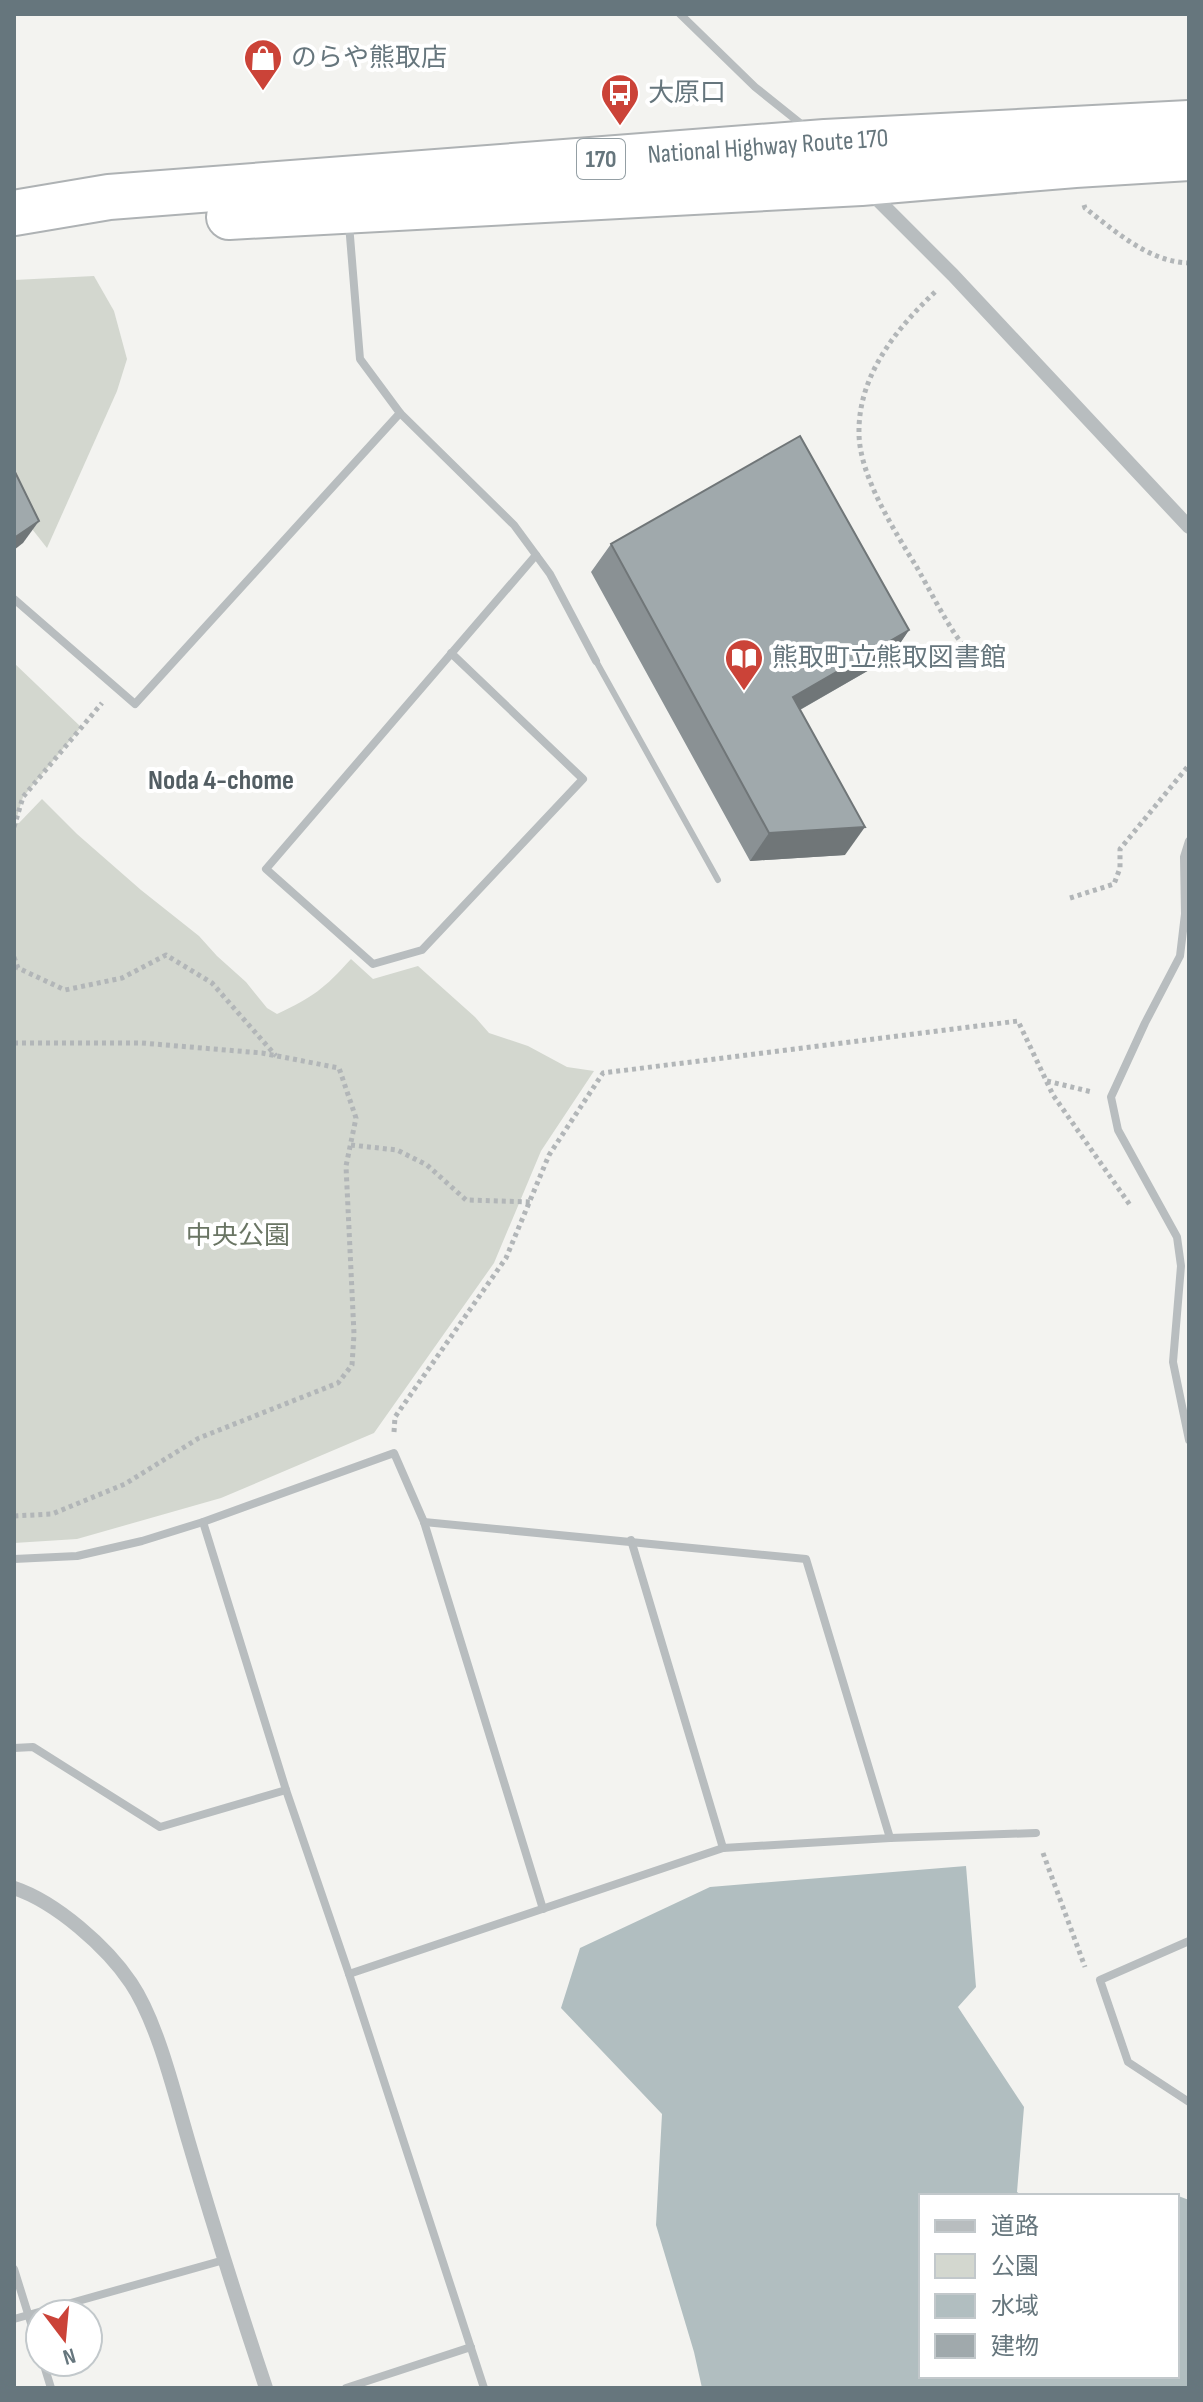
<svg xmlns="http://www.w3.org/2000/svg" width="1203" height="2402" font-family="'Sofia Sans Condensed','Noto Sans JP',sans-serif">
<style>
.green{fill:#d3d7cf}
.water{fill:#b1bec0}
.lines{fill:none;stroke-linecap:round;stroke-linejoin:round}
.trunk-casing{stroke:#aeb2b4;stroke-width:48}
.path{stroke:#b2b6b8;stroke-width:5;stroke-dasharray:4 4;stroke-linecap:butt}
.service{stroke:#b8bdbf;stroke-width:6}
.minor{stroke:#b8bdbf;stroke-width:8}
.tertiary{stroke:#b8bdbf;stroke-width:14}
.trunk{stroke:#fff;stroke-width:44}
.wall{fill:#8a9194}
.shaded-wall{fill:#707678}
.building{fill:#a0a9ac;stroke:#707678;stroke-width:2}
.labels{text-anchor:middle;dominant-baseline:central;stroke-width:8;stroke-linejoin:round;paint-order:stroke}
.shield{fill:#fff;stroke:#949fa4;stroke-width:2}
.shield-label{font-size:24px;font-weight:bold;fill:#66767d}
.poi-label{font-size:26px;fill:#66767d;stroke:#fff;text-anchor:start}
.street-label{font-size:26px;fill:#66767d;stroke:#fff}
.park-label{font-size:26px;fill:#6a7564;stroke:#fff}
.neighbourhood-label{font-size:28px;font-weight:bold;fill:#535e63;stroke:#fff}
</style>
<rect width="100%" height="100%" fill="#f3f3f0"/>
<g class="green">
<polygon points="94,276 114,311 127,359 117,391 47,548 14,506 14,280"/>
<path d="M14,663L81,727L23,797L15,823H19L42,799L77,834L141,890L199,936L217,956L246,982L267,1008L277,1014C313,997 324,989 351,959L373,979L418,966L475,1017L489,1033L528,1046L567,1067L594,1071L541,1151L494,1263L374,1433L221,1498L77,1539L14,1543Z"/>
</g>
<polygon class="water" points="966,1866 976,1987 958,2007 1024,2107 1017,2192 1023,2196 921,2196 921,2376 1177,2376 1177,2196 1171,2196 1173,2194 1189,2200 1189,2388 702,2388 694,2352 656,2225 662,2114 561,2008 580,1948 710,1887"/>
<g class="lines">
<g class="trunk-casing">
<g id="trunk">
<polyline points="14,213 109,197 825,142 1189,123"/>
<polyline points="229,217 861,183 1075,165 1189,158"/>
</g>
</g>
<g class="path">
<path d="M1084,205L1085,208C1115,231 1149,262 1189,263"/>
<path d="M935,292C896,329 858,376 859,433C859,475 894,530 916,566C925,581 953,636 963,644C976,653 992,659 1006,667"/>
<polyline points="14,827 23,797 102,703"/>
<polyline points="1070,898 1114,884 1120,868 1120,849 1189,765"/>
<polyline points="14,957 18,968 65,990 122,978 166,955 212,983 276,1056"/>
<polyline points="14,1043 142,1043 262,1053 339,1068 356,1118 346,1166 354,1334 352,1365 338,1383 199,1438 125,1484 52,1514 14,1516"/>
<polyline points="1047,1081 1092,1092"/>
<polyline points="351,1145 397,1150 427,1165 466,1200 530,1202"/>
<polyline points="394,1432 395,1417 506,1258 549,1155 603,1073 1018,1021 1053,1095 1130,1205"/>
<polyline points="1043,1853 1085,1967"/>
</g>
<polyline class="service" points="596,661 718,880"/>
<g class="minor">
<polyline points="680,14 755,87 805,127"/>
<polyline points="400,413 514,525 550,574 596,661"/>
<polyline points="14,599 135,704 400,413 360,359 349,224"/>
<polyline points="451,653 583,779 422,950 373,964 266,869 536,555"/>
<polyline points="1189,841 1184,857 1185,914 1180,956 1145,1023 1111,1097 1118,1130 1177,1237 1181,1266 1173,1362 1189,1440"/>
<polyline points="203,1522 286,1790 349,1974 484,2388"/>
<polyline points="631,1540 723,1848"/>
<polyline points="14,1559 77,1556 142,1541 203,1522 394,1453 424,1522 543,1909"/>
<polyline points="14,1748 33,1747 160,1827 286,1790"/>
<polyline points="890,1838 1036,1833"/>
<polyline points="1189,1941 1100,1980 1128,2062 1189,2102"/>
<polyline points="349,1974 723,1848 890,1838 806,1559 424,1522"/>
<polyline points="14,2269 40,2352"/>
<polyline points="14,2319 224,2260"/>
<polyline points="43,2362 51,2388"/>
<polyline points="346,2388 471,2347"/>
</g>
<g class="tertiary">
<polyline points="869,191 953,275 1189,527"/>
<path d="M14,1888C56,1902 107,1947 131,1983C158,2023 175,2096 189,2143C213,2225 239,2307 266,2388"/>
</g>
<use href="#trunk" class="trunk"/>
</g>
<polygon class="wall" points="611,544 909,630 890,658 800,710 845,855 750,861 591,572"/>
<g class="shaded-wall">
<polygon points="39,521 23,543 14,550 14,538"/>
<polygon points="909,630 890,658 773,725 793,697"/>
<polygon points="865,827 845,855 750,861 769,833"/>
</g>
<g class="building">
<polygon points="800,436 909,630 793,697 865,827 769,833 611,544"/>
<polygon points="14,470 39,521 14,538"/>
</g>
<defs>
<g id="shop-pin" transform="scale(2)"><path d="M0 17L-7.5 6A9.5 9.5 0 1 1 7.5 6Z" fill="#cb4338" stroke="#fff"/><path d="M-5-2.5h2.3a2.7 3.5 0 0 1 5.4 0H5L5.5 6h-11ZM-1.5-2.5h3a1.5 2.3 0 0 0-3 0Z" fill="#fff"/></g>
<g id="bus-pin" transform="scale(2)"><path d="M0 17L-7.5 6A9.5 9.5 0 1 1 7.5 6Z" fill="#cb4338" stroke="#fff"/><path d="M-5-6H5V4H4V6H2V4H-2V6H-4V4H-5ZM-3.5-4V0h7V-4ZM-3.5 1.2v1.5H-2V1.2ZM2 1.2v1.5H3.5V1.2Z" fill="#fff"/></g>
<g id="library-pin" transform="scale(2)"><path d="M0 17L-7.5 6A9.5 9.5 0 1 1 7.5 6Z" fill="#cb4338" stroke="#fff"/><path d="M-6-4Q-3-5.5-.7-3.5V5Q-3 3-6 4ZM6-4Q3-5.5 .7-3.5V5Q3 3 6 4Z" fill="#fff"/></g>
</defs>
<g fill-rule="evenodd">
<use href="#shop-pin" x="263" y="58"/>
<use href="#bus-pin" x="620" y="93"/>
<use href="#library-pin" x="744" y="658"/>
</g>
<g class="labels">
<rect class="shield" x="577" y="139" width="48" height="40" rx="6"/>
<g class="shield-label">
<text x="601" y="159">170</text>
</g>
<g class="poi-label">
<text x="291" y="58">のらや熊取店</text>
<text x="648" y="93">大原口</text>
<text x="772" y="658">熊取町立熊取図書館</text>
</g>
<g class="street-label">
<text transform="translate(768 147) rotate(-4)">National Highway Route 170</text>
</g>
<g class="park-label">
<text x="238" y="1236">中央公園</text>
</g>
<g class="neighbourhood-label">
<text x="221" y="780">Noda 4-chome</text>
</g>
</g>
<rect width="1203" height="2402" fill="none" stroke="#66767d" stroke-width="32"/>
<rect x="919" y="2194" width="260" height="184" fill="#ffffff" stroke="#c2c8cb" stroke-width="2"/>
<rect x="935" y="2220" width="40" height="12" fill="#b8bdbf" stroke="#c2c8cb" stroke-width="2"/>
<text x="991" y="2234" font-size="24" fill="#66767d">道路</text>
<rect x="935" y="2254" width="40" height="24" fill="#d3d7cf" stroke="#c2c8cb" stroke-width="2"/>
<text x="991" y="2274" font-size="24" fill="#66767d">公園</text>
<rect x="935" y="2294" width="40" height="24" fill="#b1bec0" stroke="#c2c8cb" stroke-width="2"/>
<text x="991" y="2314" font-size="24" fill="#66767d">水域</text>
<rect x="935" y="2334" width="40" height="24" fill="#a0a9ac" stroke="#c2c8cb" stroke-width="2"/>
<text x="991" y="2354" font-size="24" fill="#66767d">建物</text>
<g transform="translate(64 2338) rotate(164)"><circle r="38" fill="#ffffff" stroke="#c2c8cb" stroke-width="2"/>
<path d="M0-6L14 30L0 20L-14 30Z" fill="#cb4338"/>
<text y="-12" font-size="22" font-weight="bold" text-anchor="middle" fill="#66767d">N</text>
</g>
</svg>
